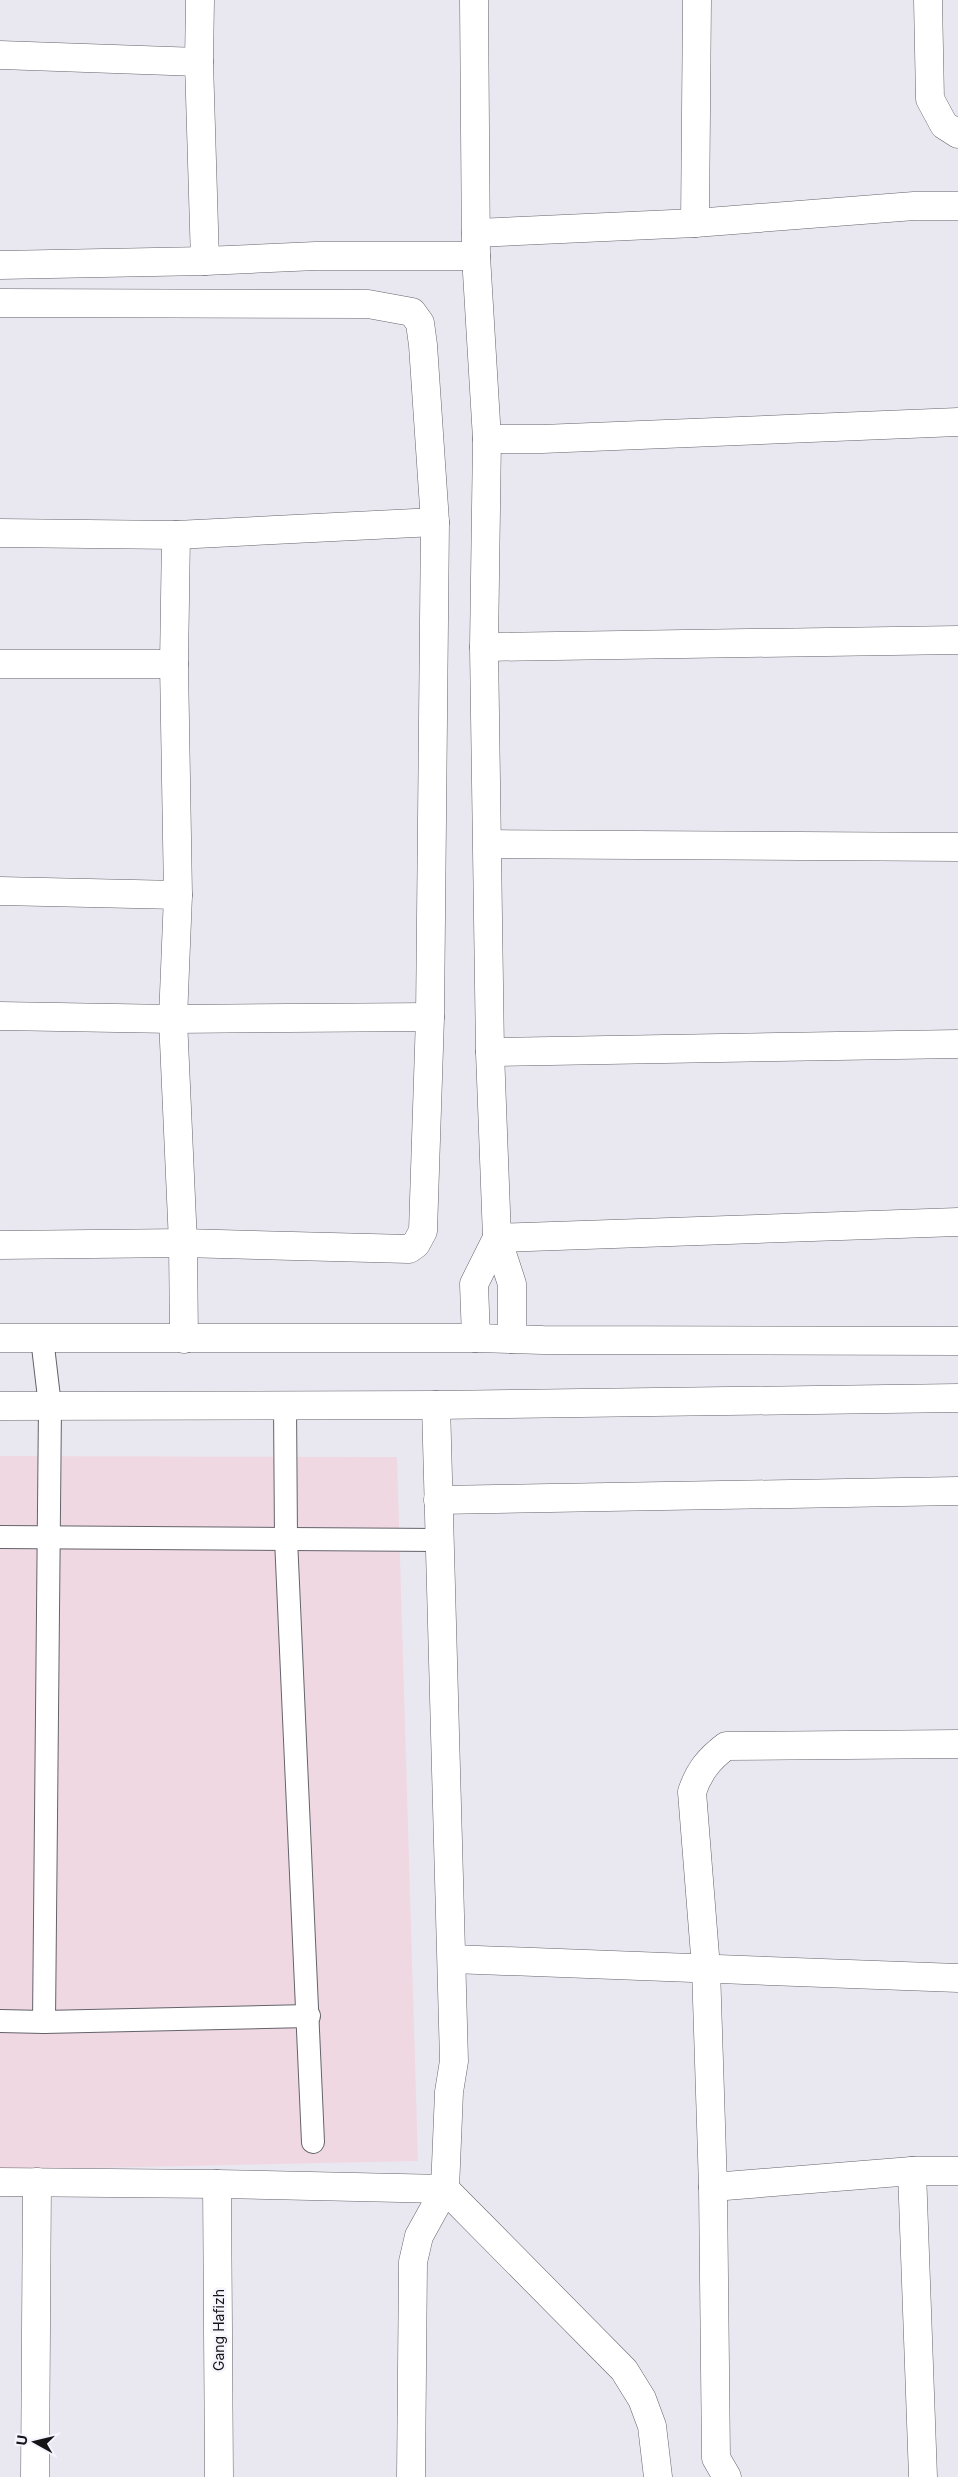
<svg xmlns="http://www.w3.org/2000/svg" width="958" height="2477" font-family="Inter,sans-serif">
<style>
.commercial{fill:#f0d8e3}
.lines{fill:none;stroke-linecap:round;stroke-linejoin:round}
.lane-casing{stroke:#64636b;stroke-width:24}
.street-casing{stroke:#64636b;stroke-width:29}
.secondary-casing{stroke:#64636b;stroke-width:29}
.lane{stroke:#fff;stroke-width:22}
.street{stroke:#fff;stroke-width:28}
.secondary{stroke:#fff;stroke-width:28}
.labels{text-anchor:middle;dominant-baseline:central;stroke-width:5;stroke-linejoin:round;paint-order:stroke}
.street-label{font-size:14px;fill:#151517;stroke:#f6f5fe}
</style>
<rect width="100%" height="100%" fill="#e9e8f0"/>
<polygon class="commercial" points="0,1456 397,1457 418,2161 0,2170"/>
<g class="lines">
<g class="lane-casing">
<g id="lane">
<polyline points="42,1338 50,1406 44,2022"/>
<polyline points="285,1405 286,1539 313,2142"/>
<polyline points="0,1537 438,1540"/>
<polyline points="0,2021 44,2022 309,2016"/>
</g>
</g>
<g class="street-casing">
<g id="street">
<polyline points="200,0 199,62 205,261"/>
<polyline points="474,0 476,256 487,439 484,647 490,1052 497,1238 958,1222"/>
<polyline points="928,0 930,99 944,125 958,134"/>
<polyline points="0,55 199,62"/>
<polyline points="695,223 697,0"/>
<polyline points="476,233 695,223 914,206 958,206"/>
<polyline points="0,265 205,261 316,256 476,256"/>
<polyline points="0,303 368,304 412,312 420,323 423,345 435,522 430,1017 423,1231 416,1244 409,1249 183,1243 0,1245"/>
<polyline points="487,439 542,439 958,422"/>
<polyline points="0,533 176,535 435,522"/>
<polyline points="176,535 174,664 178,895 173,1019 183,1243 184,1339"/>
<polyline points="484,647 958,640"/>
<polyline points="0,664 174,664"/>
<polyline points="488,844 958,847"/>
<polyline points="0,891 178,895"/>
<polyline points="0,1016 173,1019 430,1017"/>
<polyline points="490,1052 958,1044"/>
<polyline points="497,1238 512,1284 512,1339"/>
<polyline points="476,1338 474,1284 497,1238"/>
<polyline points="438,1500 958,1491"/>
<polyline points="452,1959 958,1978"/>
<polyline points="912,2171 923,2477"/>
<polyline points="0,2182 217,2184 445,2189 624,2370 642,2399 652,2426 658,2477"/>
<polyline points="217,2184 219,2477"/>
<polyline points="713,2187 912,2171 958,2171"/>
<polyline points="35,2477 37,2182"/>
<polyline points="411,2477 413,2262 419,2236 445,2189 449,2092 454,2061 436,1405"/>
<path d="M727,2477L716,2458L713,2187L706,1968L692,1792C699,1771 709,1759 726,1746L958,1744"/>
</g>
</g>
<g class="secondary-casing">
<g id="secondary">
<polyline points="0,1338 476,1338 543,1340 958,1341"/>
<polyline points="0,1406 436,1405 958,1398"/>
</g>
</g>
<use href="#lane" class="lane"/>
<use href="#street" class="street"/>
<use href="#secondary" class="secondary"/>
</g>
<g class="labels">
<g class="street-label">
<text transform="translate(218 2330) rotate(-90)">Gang Hafizh</text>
</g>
</g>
<g transform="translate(35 2442) rotate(278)" stroke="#f6f5fe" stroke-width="4" paint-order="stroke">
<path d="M0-4L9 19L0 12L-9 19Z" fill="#151517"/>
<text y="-8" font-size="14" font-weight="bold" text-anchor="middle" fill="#151517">U</text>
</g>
</svg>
